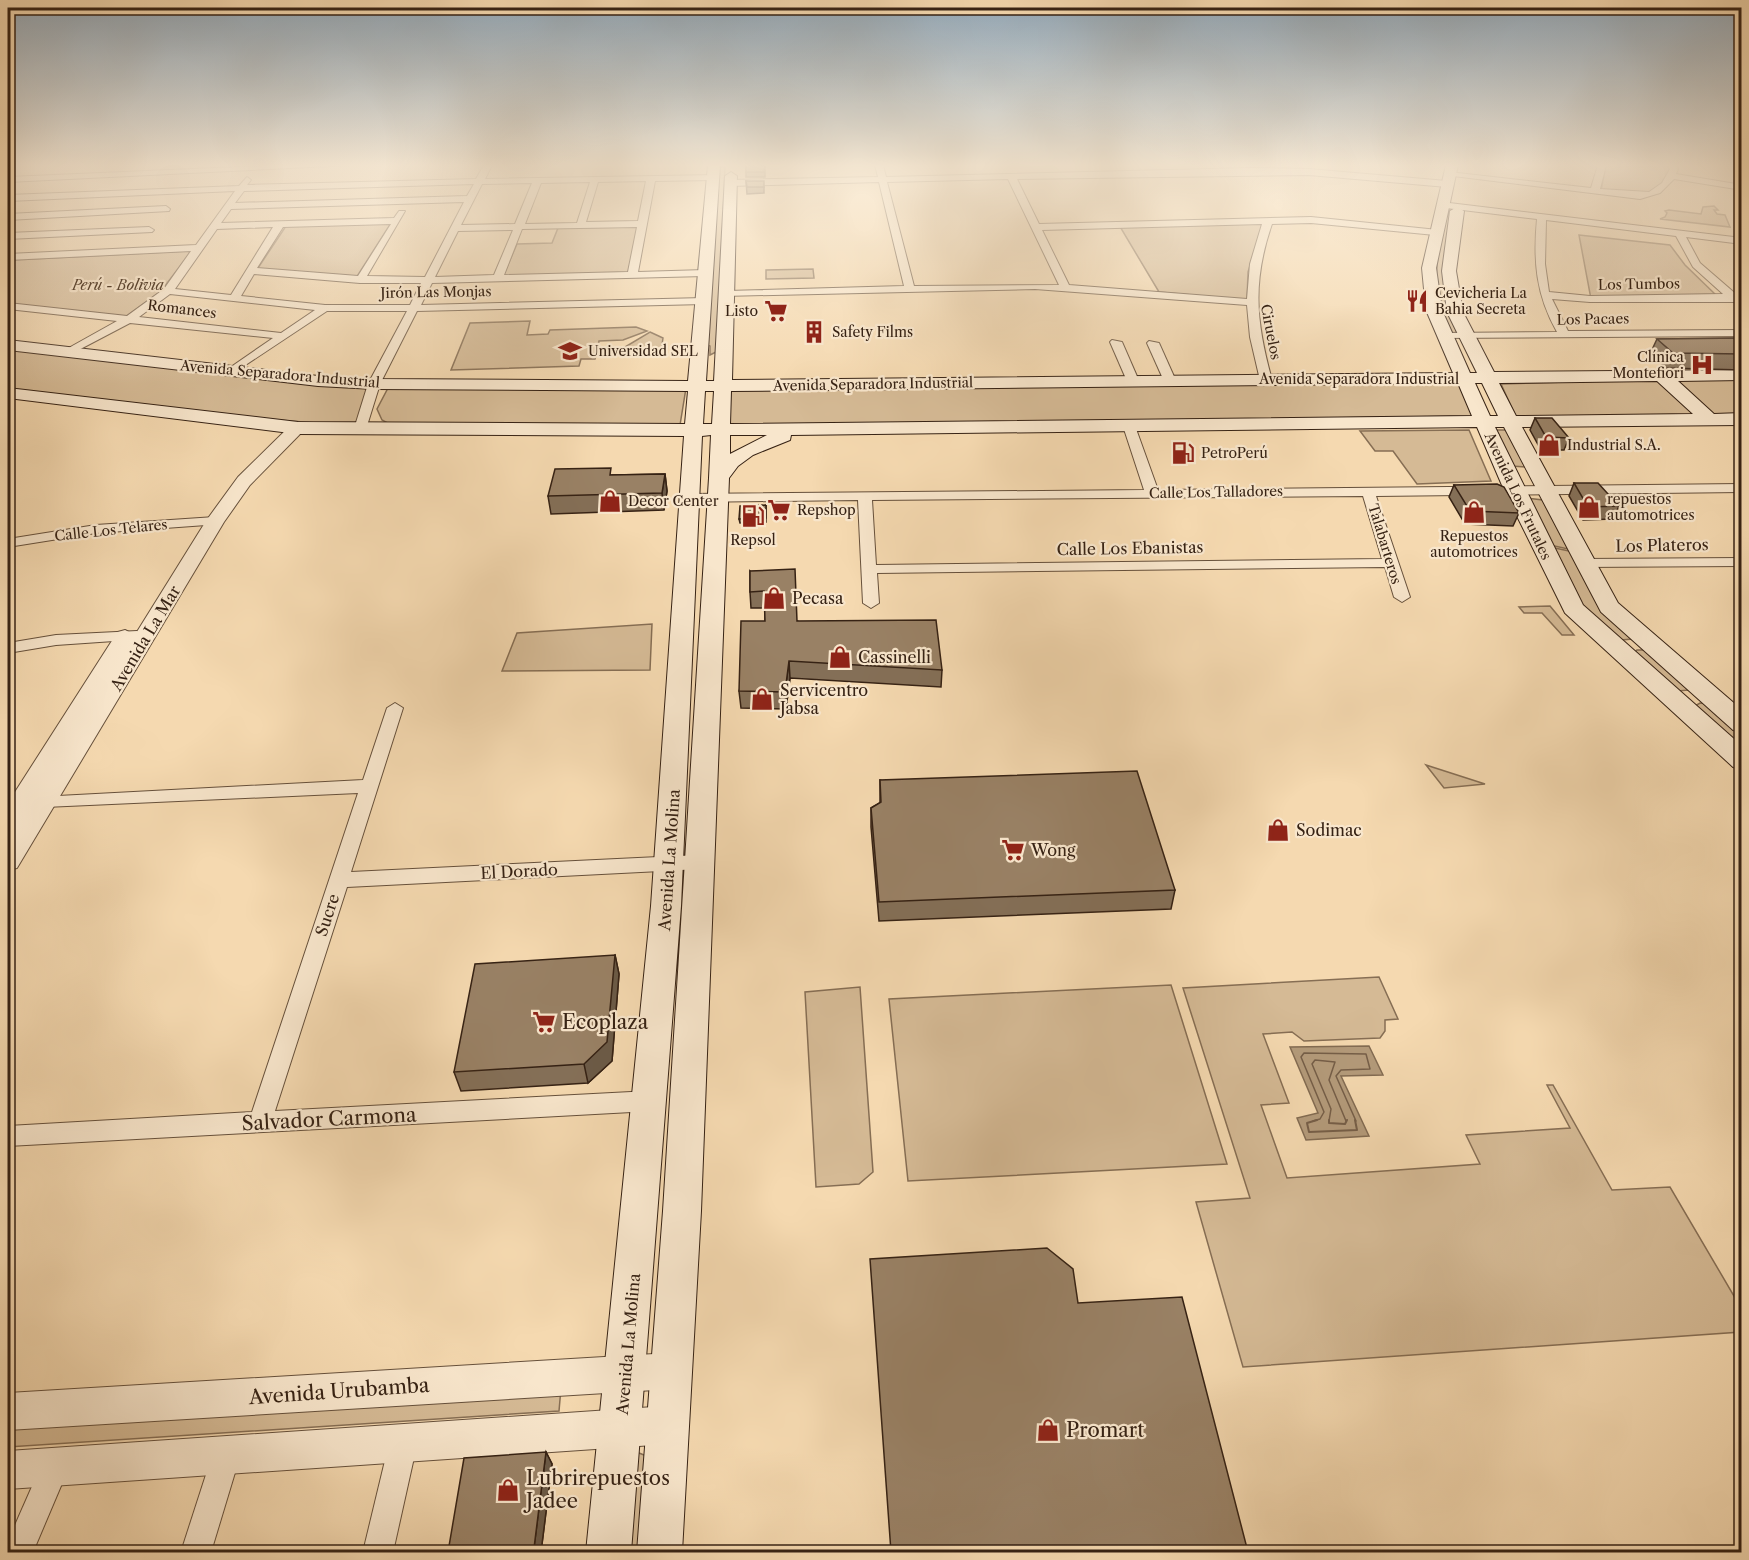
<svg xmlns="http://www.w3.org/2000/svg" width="1749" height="1560" font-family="'Libre Caslon Text',serif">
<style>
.green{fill:#d5ba95;stroke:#866e54;stroke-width:1.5}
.water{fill:#b49b7b;stroke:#826b52;stroke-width:1.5}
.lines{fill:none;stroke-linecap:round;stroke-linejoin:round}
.shore-far1{stroke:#755e48;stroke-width:1.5}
.shore{stroke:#755e48;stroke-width:2}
.minor-casing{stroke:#66503b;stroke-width:2}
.tertiary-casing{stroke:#66503b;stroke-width:2}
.secondary-casing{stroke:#362214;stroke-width:2}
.minor{fill:#f8e6cc;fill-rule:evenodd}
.tertiary{fill:#f8e6cc;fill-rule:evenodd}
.secondary{fill:#f8e6cc;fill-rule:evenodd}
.wall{fill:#846f57;stroke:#362214;stroke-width:1.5}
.shaded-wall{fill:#6b5a47;stroke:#362214;stroke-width:1.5}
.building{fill:#998165;stroke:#362214;stroke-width:1.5}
.labels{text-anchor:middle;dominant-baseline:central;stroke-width:4.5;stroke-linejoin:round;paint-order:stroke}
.far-street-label{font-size:14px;fill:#362214;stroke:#f8e6cc}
.far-park-label{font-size:14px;font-style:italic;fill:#5e4834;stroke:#f8e6cc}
.far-poi-label{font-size:14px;fill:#362214;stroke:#f8e6cc;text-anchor:start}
.street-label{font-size:16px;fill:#362214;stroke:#f8e6cc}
.poi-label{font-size:16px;fill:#362214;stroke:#f8e6cc;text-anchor:start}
.near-poi-label{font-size:20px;fill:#362214;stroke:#f8e6cc;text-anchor:start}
.near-street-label{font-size:20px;fill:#362214;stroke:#f8e6cc}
</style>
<rect width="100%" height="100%" fill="#f5d9b0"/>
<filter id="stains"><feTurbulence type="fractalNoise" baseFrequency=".00333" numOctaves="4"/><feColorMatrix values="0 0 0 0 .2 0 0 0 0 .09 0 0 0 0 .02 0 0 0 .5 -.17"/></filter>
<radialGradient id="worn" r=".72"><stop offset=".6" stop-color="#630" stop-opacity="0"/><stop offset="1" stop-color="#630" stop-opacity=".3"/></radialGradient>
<g class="green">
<polygon points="718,165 725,165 718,351 710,355 710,346 707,345"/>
<polygon points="1606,165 1667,165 1671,170 1667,179 1652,194 1601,191"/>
<polygon points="1714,206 1718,210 1714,210 1717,214 1725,215 1730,227 1660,219 1665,217 1667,213 1665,211 1669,210 1701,214 1703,207"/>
<path d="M1445,208L1453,209C1447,249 1443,295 1457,333L1452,334C1429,289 1437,256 1445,208Z"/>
<polygon points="1264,222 1248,272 1247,300 1159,292 1119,225"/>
<polygon points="391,223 356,278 256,271 286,226"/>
<polygon points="638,227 628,273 503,276 517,244 552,243 558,228"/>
<polygon points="1579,235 1670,245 1685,265 1716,295 1591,299"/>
<polygon points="187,251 191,252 161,291 125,317 8,304 8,265 13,260"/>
<polygon points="813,269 814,278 766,279 766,270"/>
<polygon points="530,321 527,335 548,334 550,330 636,327 647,331 623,340 599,341 595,359 581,359 579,366 451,370 470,323"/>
<polygon points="650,332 663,338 661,351 634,352 625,347"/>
<path d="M8,348L364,388L370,392L360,420L350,425C235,419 122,404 8,389Z"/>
<polygon points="1741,377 1741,415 1517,419 1501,384"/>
<polygon points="1450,381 1459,384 1476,416 728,426 728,387"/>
<polygon points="388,388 686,388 680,425 393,426 382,420 377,409"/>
<polygon points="1469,430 1491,481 1417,484 1393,451 1375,451 1360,431"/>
<polygon points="1493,430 1508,430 1526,467 1511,466"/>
<polygon points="1526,498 1543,500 1568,549 1550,545"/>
<polygon points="1550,547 1569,551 1632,639 1621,640 1585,611"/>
<polygon points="1550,606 1574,635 1562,635 1542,613 1524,613 1519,607"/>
<polygon points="652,624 650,670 502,671 517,633"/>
<polygon points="1637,650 1649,650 1690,690 1677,691 1635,652"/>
<polygon points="1700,703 1708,704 1741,732 1741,750 1695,706"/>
<polygon points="1426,765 1485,784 1444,788"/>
<polygon points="1379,977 1398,1019 1385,1020 1385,1031 1380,1038 1304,1041 1292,1032 1263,1034 1289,1103 1261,1105 1287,1178 1480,1164 1466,1135 1570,1128 1547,1085 1553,1085 1612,1190 1670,1187 1741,1308 1741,1332 1243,1367 1196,1202 1250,1198 1183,988"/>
<polygon points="1171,985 1227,1164 908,1181 889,999"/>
<polygon points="860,987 873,1172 859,1184 816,1187 805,992"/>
<polygon points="561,1388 559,1411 8,1447 8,1424"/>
<polygon points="639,1453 654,1459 647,1552 619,1552 627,1461"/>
</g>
<polygon class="water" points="1369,1046 1383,1075 1341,1076 1369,1136 1306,1140 1297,1118 1318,1113 1290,1047"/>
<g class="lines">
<g class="shore-far1">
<polyline points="1313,1121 1320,1119 1324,1112 1301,1057 1304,1053 1366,1054 1370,1069 1341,1070 1336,1076 1356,1121"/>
<polyline points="1329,1121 1331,1109 1312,1064 1315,1060 1335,1062 1329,1080 1346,1121"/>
</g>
<g class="shore">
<polyline points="1317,1120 1307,1123 1309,1132 1357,1130 1355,1120"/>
<polyline points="1329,1120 1329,1123 1345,1124 1347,1120"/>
</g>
<g class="minor-casing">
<g id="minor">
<polygon points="283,165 351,165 8,182 8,177"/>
<path d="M484,165H492L485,179L716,175L713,180L655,181L638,272L705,270L710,273L705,276L432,283L421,305L704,298L709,301L704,304L417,311L380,384L366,429L360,433L354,429L368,384L407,311H327L232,374L228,373V369L273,338L130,323L69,355L63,352L65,350L117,321L8,309V303L127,316L164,289L191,251L8,260V254L196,245L235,191L8,201V195L239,186L247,177L251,180L247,185L476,179ZM646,181L638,221L586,222L598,182ZM590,182L577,223L525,224L541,183ZM532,183L515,224L461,225L482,184ZM474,184L467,196L235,203L244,191ZM464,202L425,277L367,276L405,211H399L394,218L221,223L231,209ZM391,224L358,276L257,268L283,227ZM273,227L231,295L175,289L217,229ZM637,227L628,272L504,275L522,229ZM513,230L494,275L435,277L458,231ZM254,274L360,283H421L410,305H325L241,296ZM170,294L315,310L281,333L139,317Z"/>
<path d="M875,165H883L886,177L1250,168L1309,169L1447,181L1451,184L1447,187L1309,175L1017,179L1039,224L1311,217L1438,230L1440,232L1435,235L1311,223L1272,224C1252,282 1256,322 1272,380L1266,383L1260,380L1250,337L1247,305L1035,289L723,296V292L727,291L904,286L879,182L730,186L726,183L730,180L878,177ZM1008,179L1059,285L914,286L887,182ZM1262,224L1250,264L1247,299L1069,285L1042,230Z"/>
<polygon points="1598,165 1606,165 1600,189 1649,192 1662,183 1670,169 1667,165 1676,165 1678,169 1676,174 1742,185 1742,190 1674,179 1660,193 1640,199 1445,175 1449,172 1591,188"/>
<path d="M1441,202L1742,238V244L1686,237L1700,263L1737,295L1741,300L1740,302H1590L1552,299L1568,331L1742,330V336L1440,338V334L1444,333L1557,332C1536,295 1533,261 1537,219L1438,207L1437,205ZM1546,220L1676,236L1693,267L1723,294L1590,296L1549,292L1545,264Z"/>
<polygon points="166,206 170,209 169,211 8,220 8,214"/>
<polygon points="149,227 154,230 152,232 8,239 8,233"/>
<polygon points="1112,340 1122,342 1139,381 1137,383 1127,381 1110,342"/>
<polygon points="1149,341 1159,343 1176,381 1174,383 1164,381 1147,343"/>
<path d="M1129,422L1135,426L1158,490L1742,484V492L1376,496L1410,597L1402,602L1394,597L1385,567L877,573L879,603L871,608L863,603L858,500L690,502L683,498L690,494L1144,490L1123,426ZM1363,496L1382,559L876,565L872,500Z"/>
<polygon points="215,517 220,518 220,524 96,533 8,547 8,539 96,525"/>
<polygon points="1742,558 1742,566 1583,567 1576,563 1583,559"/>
<polygon points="137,631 145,636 143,639 56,645 8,653 8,643 56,635"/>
<polygon points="395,703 403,708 351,872 700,855 707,857 710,862 707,867 700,869 347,887 275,1111 650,1091 658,1094 662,1101 658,1108 650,1111 8,1146 8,1126 252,1112 358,793 45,807 39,805 36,801 39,797 363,780 387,708"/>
<polygon points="403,1430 413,1434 417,1444 393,1552 363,1552 389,1444 393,1434"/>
<polygon points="226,1442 236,1446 240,1456 211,1552 181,1552 212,1456 216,1446"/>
<polygon points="55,1453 65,1457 69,1467 33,1552 8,1552 8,1541 45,1457"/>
</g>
</g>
<g class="tertiary-casing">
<g id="tertiary">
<polygon points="298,423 306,428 250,485 224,522 17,868 8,870 8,841 15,829 8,830 8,803 115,636 118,632 125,630 135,635 206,521 238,477 292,424"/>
<polygon points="671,1353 684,1358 689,1371 684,1384 671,1389 8,1430 8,1393"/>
<polygon points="668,1406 681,1412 687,1425 681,1438 668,1444 8,1489 8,1451"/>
</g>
</g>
<g class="secondary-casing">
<path id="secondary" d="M708,165H720L706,381H714L725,176L731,172L737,176L732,380L1453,373L1426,310L1422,268L1446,165H1458L1436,268L1442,310L1470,373H1477L1447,312L1442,271L1450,211L1457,207L1464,211L1456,271L1463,312L1494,372L1742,370V380L1678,381L1714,414L1742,413V425L1522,427L1618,603L1742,710V732L1733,730L1601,612L1504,427H1495L1583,605L1742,746V770L1733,767L1565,613L1504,490L1477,427L791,435L790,440L753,455L738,466L729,478L701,1211L682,1552H637L663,1211L709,478L711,435L702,436L681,906L631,1552H586L651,906L684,436L298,434L8,398V388L298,422L685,424L688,391L374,389L318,386L8,350V340L318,376L374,379L688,381ZM1657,381L1693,414L1516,416L1499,383ZM1458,383L1472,416L730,424L731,391ZM1475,383H1482L1498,416H1490ZM705,391H714L712,424H703ZM730,435H767L730,454Z"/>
</g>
<use href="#minor" class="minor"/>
<use href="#tertiary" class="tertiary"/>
<use href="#secondary" class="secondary"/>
</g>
<g class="wall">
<rect x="746" y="165" width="19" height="12"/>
<polygon points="746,181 764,187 764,193 747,194"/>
<polygon points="1742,338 1742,370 1666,368 1650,354 1657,339"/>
<polygon points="1535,418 1569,438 1564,450 1541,450 1530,430"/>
<polygon points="665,474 667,491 664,510 551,514 548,496 612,475"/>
<polygon points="1574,483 1619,506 1613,519 1583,520 1569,496"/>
<polygon points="1454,485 1519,513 1513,526 1465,524 1449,497"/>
<polygon points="766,505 766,522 740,523 739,519"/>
<polygon points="750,571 797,621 942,670 941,687 790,678 786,709 741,708 739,691 765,621 765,608 751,608 750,592"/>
<polygon points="880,780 1175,890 1171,909 879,921 871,827 871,808 880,803"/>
<polygon points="615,955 619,974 612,1061 588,1083 461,1091 454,1072"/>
<polygon points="546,1452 552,1464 541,1552 448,1552"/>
</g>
<g class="shaded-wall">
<polygon points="665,474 667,491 664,510 662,493"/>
<polygon points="789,661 790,678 786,709 785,692"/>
<polygon points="615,955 619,974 612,1061 588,1083 584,1064"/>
<polygon points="546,1452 552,1464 541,1552 536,1552 534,1548"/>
</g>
<g class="building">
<polygon points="746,165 765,165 764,172 746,172"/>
<polygon points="746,181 764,181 764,187 747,187"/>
<polygon points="1742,338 1742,354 1673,353 1657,339"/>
<polygon points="1535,418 1552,418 1569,438 1546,437"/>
<polygon points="611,468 610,475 665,474 662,493 548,496 555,469"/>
<polygon points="1574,483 1598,483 1619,506 1588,507"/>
<polygon points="1497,484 1504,487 1519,513 1470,511 1454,485"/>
<polygon points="766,505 766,518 739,519 740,506"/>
<polygon points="795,569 797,621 936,620 942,670 789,661 785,692 739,691 741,621 765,621 764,591 750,592 750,571"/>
<polygon points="1137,771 1175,890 879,902 871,808 881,802 880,780"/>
<polygon points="615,955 607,1042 584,1064 454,1072 475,964"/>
<polygon points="1047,1248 1073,1269 1078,1303 1182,1297 1248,1552 891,1552 870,1259"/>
<polygon points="546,1452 534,1548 448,1552 464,1458"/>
</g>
<linearGradient id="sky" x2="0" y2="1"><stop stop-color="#93aabc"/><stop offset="0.43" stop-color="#faeedb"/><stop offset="1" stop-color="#faeedb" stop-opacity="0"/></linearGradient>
<rect width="1749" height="384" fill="url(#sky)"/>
<defs>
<g id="restaurant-bare" transform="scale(1.8)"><path d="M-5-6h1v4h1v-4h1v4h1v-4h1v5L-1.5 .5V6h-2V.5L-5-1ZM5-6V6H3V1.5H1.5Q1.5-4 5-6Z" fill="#8f2418" stroke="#f8e6cc" stroke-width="2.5" paint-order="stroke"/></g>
<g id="supermarket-bare" transform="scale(1.8)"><path d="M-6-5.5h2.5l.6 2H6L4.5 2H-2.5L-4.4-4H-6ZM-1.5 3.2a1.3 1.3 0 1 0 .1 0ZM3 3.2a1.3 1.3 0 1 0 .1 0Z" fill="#8f2418" stroke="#f8e6cc" stroke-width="2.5" paint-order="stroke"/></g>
<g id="building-bare" transform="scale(1.8)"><path d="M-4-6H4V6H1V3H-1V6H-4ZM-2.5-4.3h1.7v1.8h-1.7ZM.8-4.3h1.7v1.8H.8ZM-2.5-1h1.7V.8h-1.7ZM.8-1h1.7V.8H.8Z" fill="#8f2418" stroke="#f8e6cc" stroke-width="2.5" paint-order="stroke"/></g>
<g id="university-bare" transform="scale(1.8)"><path d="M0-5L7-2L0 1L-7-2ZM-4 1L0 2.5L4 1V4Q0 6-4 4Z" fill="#8f2418" stroke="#f8e6cc" stroke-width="2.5" paint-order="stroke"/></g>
<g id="hospital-bare" transform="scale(1.8)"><path d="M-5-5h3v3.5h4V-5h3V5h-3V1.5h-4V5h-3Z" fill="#8f2418" stroke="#f8e6cc" stroke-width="2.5" paint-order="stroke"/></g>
<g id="shop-bare" transform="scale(1.8)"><path d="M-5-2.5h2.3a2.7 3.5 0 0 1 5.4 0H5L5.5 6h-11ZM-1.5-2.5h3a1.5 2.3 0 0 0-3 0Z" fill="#8f2418" stroke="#f8e6cc" stroke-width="2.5" paint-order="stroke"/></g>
<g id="fuel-bare" transform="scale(1.8)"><path d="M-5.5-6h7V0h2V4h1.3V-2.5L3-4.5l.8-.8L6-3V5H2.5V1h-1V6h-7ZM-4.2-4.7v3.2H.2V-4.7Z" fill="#8f2418" stroke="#f8e6cc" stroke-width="2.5" paint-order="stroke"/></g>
</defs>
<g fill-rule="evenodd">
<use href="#restaurant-bare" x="1417" y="301"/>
<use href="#supermarket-bare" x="776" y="311"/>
<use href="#building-bare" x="814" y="332"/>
<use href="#university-bare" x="570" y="351"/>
<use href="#hospital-bare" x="1702" y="365"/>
<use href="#shop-bare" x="1549" y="445"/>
<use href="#fuel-bare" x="1183" y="453"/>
<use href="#shop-bare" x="610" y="501"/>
<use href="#shop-bare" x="1589" y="507"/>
<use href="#supermarket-bare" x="779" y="510"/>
<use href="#shop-bare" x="1474" y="512"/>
<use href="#fuel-bare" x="753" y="516"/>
<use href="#shop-bare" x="774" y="598"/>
<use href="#shop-bare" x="840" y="657"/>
<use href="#shop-bare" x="762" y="699"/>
<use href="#shop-bare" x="1278" y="830"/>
<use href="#supermarket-bare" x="1013" y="850"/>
<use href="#supermarket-bare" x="544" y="1022"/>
<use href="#shop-bare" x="1048" y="1430"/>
<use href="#shop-bare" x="508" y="1490"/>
</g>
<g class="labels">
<g class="far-street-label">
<text transform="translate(1639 284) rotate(-1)">Los Tumbos</text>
<text transform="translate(436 292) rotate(-1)">Jirón Las Monjas</text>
<text transform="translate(182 309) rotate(7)">Romances</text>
<text transform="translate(1593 319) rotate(-1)">Los Pacaes</text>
<text transform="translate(1271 332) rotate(79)">Ciruelos</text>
<text transform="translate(280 374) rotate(5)">Avenida Separadora Industrial</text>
<text x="1359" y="379">Avenida Separadora Industrial</text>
<text transform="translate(873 384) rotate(-1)">Avenida Separadora Industrial</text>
<text transform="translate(1216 492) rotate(-1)">Calle Los Talladores</text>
<text transform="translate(1518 496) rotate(65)">Avenida Los Frutales</text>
<text transform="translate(111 530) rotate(-6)">Calle Los Telares</text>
<text transform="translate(1385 544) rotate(73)">Talabarteros</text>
</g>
<g class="far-park-label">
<text x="118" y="285">Perú - Bolivia</text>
</g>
<g class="far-poi-label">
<text x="1435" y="293">Cevicheria La<tspan x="1435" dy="16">Bahia Secreta</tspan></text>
<text x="758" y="311" text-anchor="end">Listo</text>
<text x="832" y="332">Safety Films</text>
<text x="588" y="351">Universidad SEL</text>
<text x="1684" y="357" text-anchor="end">Clínica<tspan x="1684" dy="16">Montefiori</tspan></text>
<text x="1567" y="445">Industrial S.A.</text>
<text x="1201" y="453">PetroPerú</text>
<text x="1607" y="499">repuestos<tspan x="1607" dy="16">automotrices</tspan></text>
<text x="628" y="501">Decor Center</text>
<text x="797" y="510">Repshop</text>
<text x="1474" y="536" text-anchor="middle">Repuestos<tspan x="1474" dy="16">automotrices</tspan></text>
<text x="753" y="540" text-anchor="middle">Repsol</text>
</g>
<g class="street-label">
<text transform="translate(1662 545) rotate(-1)">Los Plateros</text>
<text transform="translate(1130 548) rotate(-1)">Calle Los Ebanistas</text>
<text transform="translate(145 638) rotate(-59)">Avenida La Mar</text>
<text transform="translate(669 860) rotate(-86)">Avenida La Molina</text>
<text transform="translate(519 871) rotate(-3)">El Dorado</text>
<text transform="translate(327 915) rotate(-72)">Sucre</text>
<text transform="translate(628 1344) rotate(-85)">Avenida La Molina</text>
</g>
<g class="poi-label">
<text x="792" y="598">Pecasa</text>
<text x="858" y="657">Cassinelli</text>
<text x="780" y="690">Servicentro<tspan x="780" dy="18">Jabsa</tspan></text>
<text x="1296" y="830">Sodimac</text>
<text x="1031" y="850">Wong</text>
</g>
<g class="near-poi-label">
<text x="562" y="1022">Ecoplaza</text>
<text x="1066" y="1430">Promart</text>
<text x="526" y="1478">Lubrirepuestos<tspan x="526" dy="23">Jadee</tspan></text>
</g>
<g class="near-street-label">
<text transform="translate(329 1119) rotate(-3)">Salvador Carmona</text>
<text transform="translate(339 1391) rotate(-4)">Avenida Urubamba</text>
</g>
</g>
<rect width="1749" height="1560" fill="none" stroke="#f5d9b0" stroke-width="30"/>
<rect x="9" y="9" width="1731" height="1542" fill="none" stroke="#362214" stroke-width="3"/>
<rect x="15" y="15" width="1719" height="1530" fill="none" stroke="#362214" stroke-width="1.5"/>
<rect width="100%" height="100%" filter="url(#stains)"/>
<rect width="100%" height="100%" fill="url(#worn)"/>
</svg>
